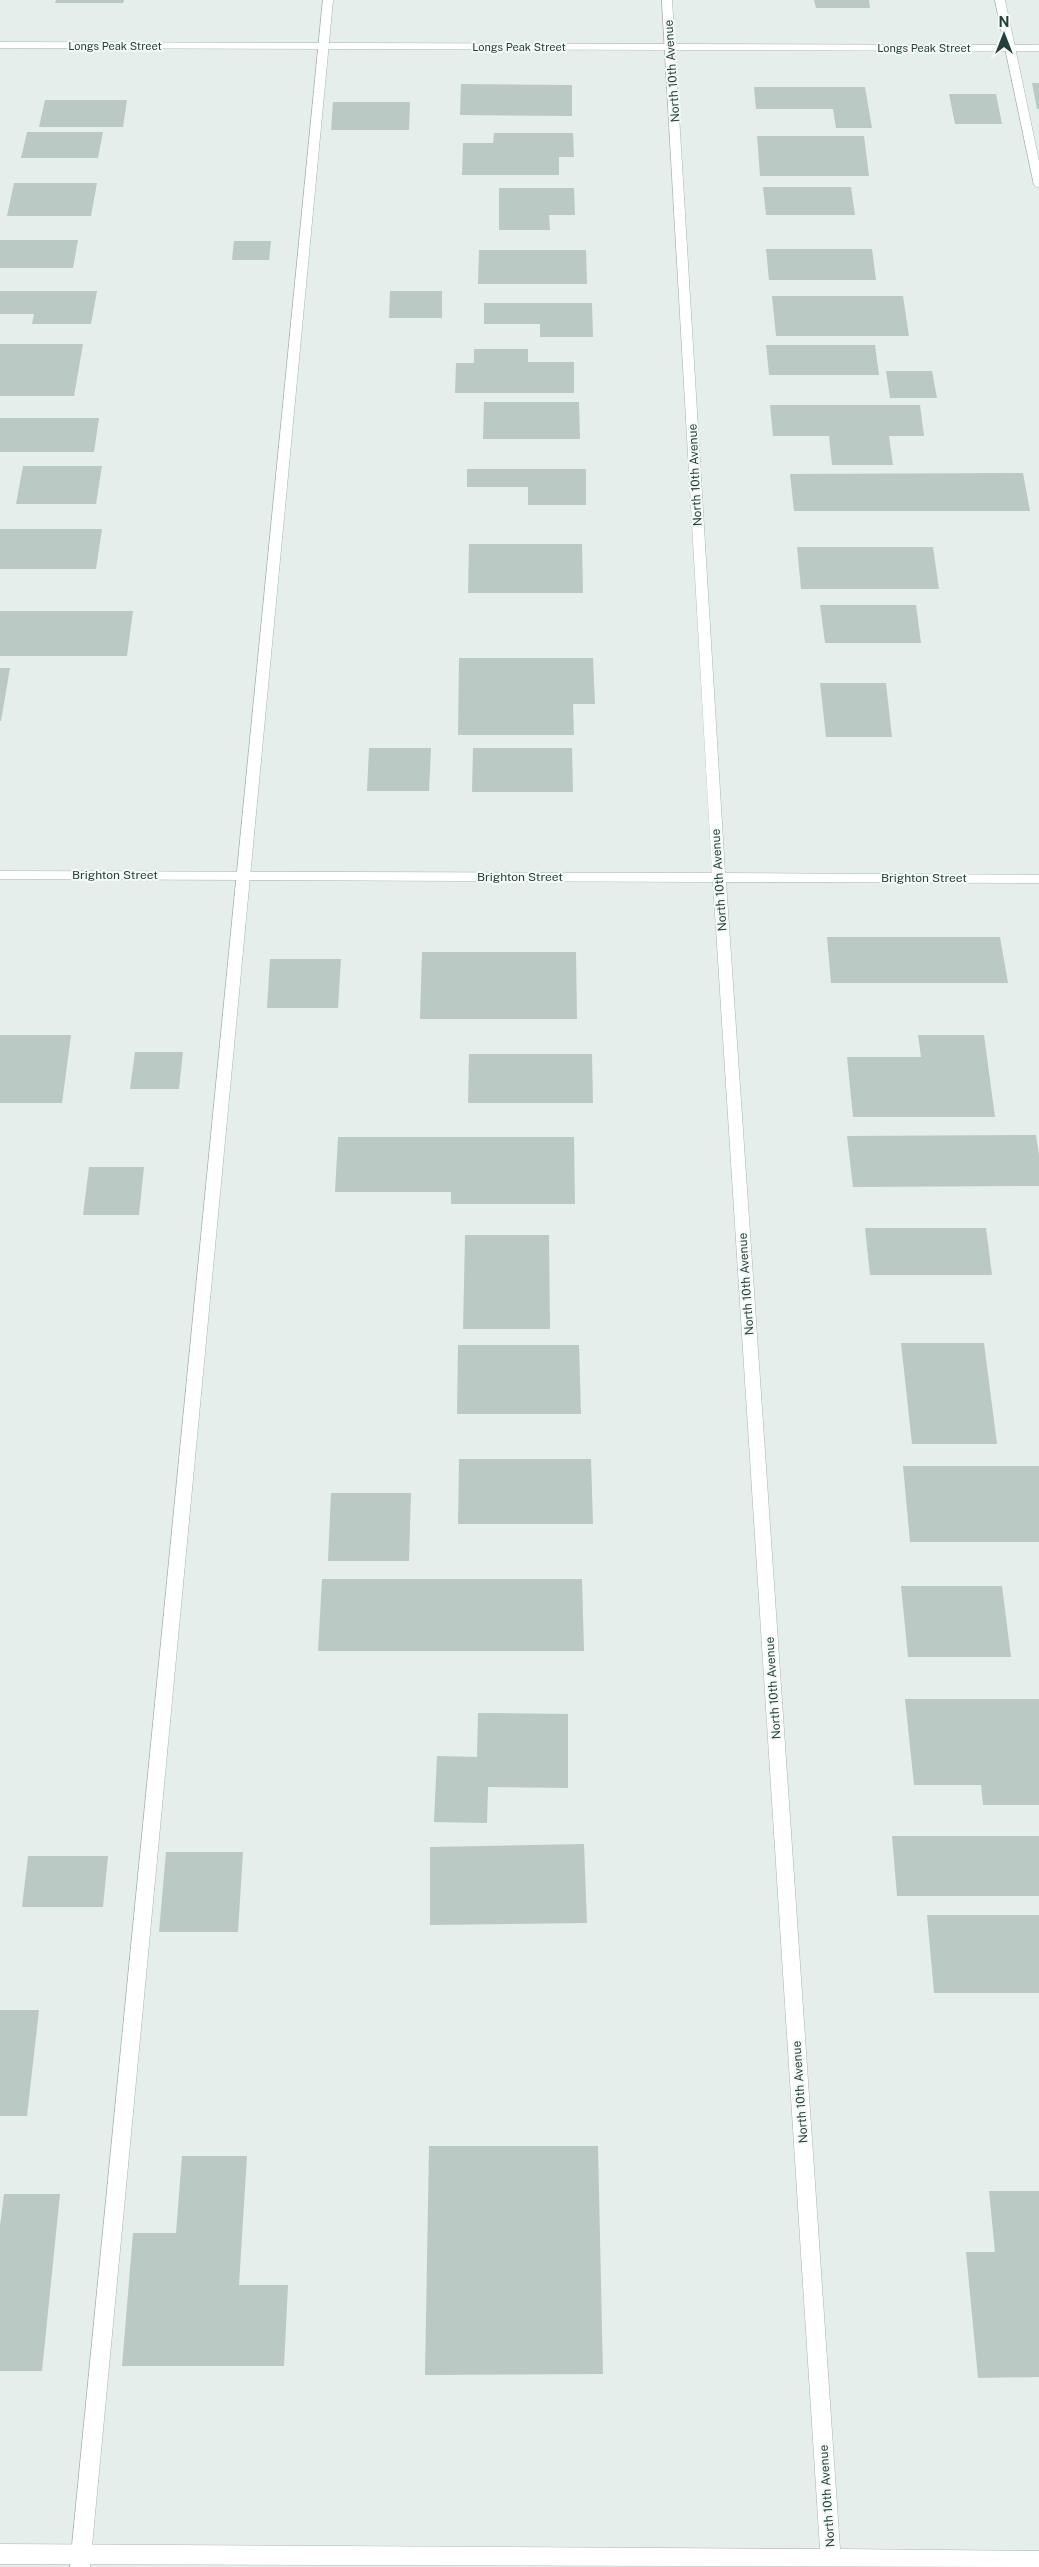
<svg xmlns="http://www.w3.org/2000/svg" width="1039" height="2567" font-family="'Public Sans',sans-serif">
<style>
.building{fill:#bac9c4}
.lines{fill:none;stroke-linecap:round;stroke-linejoin:round}
.service-casing{stroke:#a7b6b2;stroke-width:1}
.minor-casing{stroke:#a7b6b2;stroke-width:1}
.tertiary-casing{stroke:#a7b6b2;stroke-width:1}
.service{fill:#fff;fill-rule:evenodd}
.minor{fill:#fff;fill-rule:evenodd}
.tertiary{fill:#fff;fill-rule:evenodd}
.labels{text-anchor:middle;dominant-baseline:central;stroke-width:4;stroke-linejoin:round;paint-order:stroke}
.far-street-label{font-size:11px;fill:#23403a;stroke:#f5faf8}
.street-label{font-size:12px;fill:#23403a;stroke:#f5faf8}
</style>
<rect width="100%" height="100%" fill="#e5eeea"/>
<g class="building">
<polygon points="56,0 124,0 123,3 55,3"/>
<polygon points="814,0 869,0 870,8 816,8"/>
<polygon points="1032,83 1039,83 1039,109 1037,109"/>
<polygon points="461,84 572,85 572,116 460,115"/>
<polygon points="754,87 865,87 872,128 836,128 833,109 756,109"/>
<polygon points="949,94 996,94 1002,124 955,124"/>
<polygon points="45,100 127,100 123,127 39,127"/>
<polygon points="333,102 410,102 409,130 331,130"/>
<polygon points="27,132 103,132 98,158 21,158"/>
<polygon points="494,133 573,133 574,157 559,157 559,175 462,175 463,143 493,143"/>
<polygon points="757,136 864,136 869,176 760,176"/>
<polygon points="14,183 97,183 91,216 7,216"/>
<polygon points="763,187 851,187 855,215 766,215"/>
<polygon points="499,188 574,188 575,215 549,215 550,230 499,230"/>
<polygon points="0,240 78,240 73,268 0,268"/>
<polygon points="234,241 271,241 269,260 232,260"/>
<polygon points="766,249 872,249 876,280 769,280"/>
<polygon points="479,250 586,250 587,284 478,284"/>
<polygon points="0,291 97,291 91,324 32,324 34,314 0,314"/>
<polygon points="390,291 442,291 442,318 389,318"/>
<polygon points="772,296 903,296 909,336 776,336"/>
<polygon points="484,303 592,303 593,337 540,337 540,324 484,324"/>
<polygon points="0,344 83,344 74,396 0,396"/>
<polygon points="766,345 875,345 879,375 769,375"/>
<polygon points="474,349 528,349 528,362 574,362 574,393 455,393 456,363 474,363"/>
<polygon points="886,371 932,371 937,398 890,398"/>
<polygon points="484,402 579,402 580,439 483,439"/>
<polygon points="770,405 920,405 924,436 889,436 893,465 832,465 829,436 773,436"/>
<polygon points="0,418 99,418 94,452 0,452"/>
<polygon points="23,466 102,466 96,504 16,504"/>
<polygon points="467,469 586,469 586,505 528,505 528,487 467,487"/>
<polygon points="1023,473 1030,511 794,511 790,474"/>
<polygon points="0,529 102,529 96,569 0,569"/>
<polygon points="469,544 582,544 583,593 468,593"/>
<polygon points="797,547 933,547 939,589 801,589"/>
<polygon points="820,605 916,605 921,643 825,643"/>
<polygon points="0,611 133,611 127,656 0,656"/>
<polygon points="459,658 593,658 595,704 573,704 574,735 458,735"/>
<polygon points="0,668 10,668 1,721 0,721"/>
<polygon points="820,683 886,683 892,737 826,737"/>
<polygon points="369,748 431,748 429,791 367,791"/>
<polygon points="473,748 572,748 573,792 472,792"/>
<polygon points="827,937 1000,937 1008,983 831,983"/>
<polygon points="422,952 576,952 577,1019 420,1019"/>
<polygon points="270,959 341,959 338,1008 267,1008"/>
<polygon points="0,1035 71,1035 62,1103 0,1103"/>
<polygon points="918,1035 984,1035 995,1117 853,1117 847,1057 921,1057"/>
<polygon points="135,1052 183,1052 179,1089 130,1089"/>
<polygon points="469,1054 592,1054 593,1103 468,1103"/>
<polygon points="1036,1135 1039,1155 1039,1186 853,1187 847,1136"/>
<polygon points="338,1137 574,1137 575,1204 451,1204 451,1192 335,1192"/>
<polygon points="89,1167 144,1167 139,1215 83,1215"/>
<polygon points="865,1228 986,1228 992,1275 870,1275"/>
<polygon points="465,1235 549,1235 550,1329 463,1329"/>
<polygon points="901,1343 984,1343 997,1444 912,1444"/>
<polygon points="458,1345 579,1345 581,1414 457,1414"/>
<polygon points="459,1459 591,1459 593,1524 458,1524"/>
<polygon points="903,1466 1039,1466 1039,1542 910,1542"/>
<polygon points="331,1493 411,1493 409,1561 328,1561"/>
<polygon points="322,1579 582,1579 584,1651 318,1651"/>
<polygon points="901,1586 1002,1586 1011,1657 908,1657"/>
<polygon points="905,1699 1039,1699 1039,1805 983,1805 981,1785 914,1785"/>
<polygon points="478,1713 568,1714 568,1788 488,1787 487,1823 434,1822 437,1756 477,1757"/>
<polygon points="892,1836 1039,1836 1039,1896 897,1896"/>
<polygon points="584,1844 587,1923 430,1925 430,1847"/>
<polygon points="166,1852 243,1852 238,1932 159,1932"/>
<polygon points="28,1856 108,1856 103,1907 22,1907"/>
<polygon points="927,1915 1039,1915 1039,1993 934,1993"/>
<polygon points="0,2010 39,2010 27,2116 0,2116"/>
<polygon points="429,2146 598,2146 603,2374 425,2375"/>
<polygon points="182,2156 247,2156 239,2285 288,2285 284,2366 122,2366 133,2233 176,2233"/>
<polygon points="989,2191 1039,2191 1039,2377 978,2378 966,2252 995,2252"/>
<polygon points="4,2194 60,2194 42,2371 0,2371 0,2226"/>
</g>
<g class="lines">
<g class="service-casing">
<g id="service">
<polygon points="323,0 333,0 90,2567 70,2567"/>
<polygon points="995,0 1005,0 1039,161 1039,188 1034,185"/>
</g>
</g>
<g class="minor-casing">
<polygon id="minor" points="662,0 672,0 725,873 1039,875 1039,883 726,882 840,2549 1039,2551 1039,2567 0,2564 0,2544 820,2549 713,882 0,879 0,871 712,873"/>
</g>
<g class="tertiary-casing">
<polygon id="tertiary" points="0,42 1039,45 1039,51 0,48"/>
</g>
<use href="#service" class="service"/>
<use href="#minor" class="minor"/>
<use href="#tertiary" class="tertiary"/>
</g>
<g class="labels">
<g class="far-street-label">
<text x="115" y="46">Longs Peak Street</text>
<text x="519" y="47">Longs Peak Street</text>
<text x="924" y="48">Longs Peak Street</text>
</g>
<g class="street-label">
<text transform="translate(672 71) rotate(-94)">North 10th Avenue</text>
<text transform="translate(695 475) rotate(-93)">North 10th Avenue</text>
<text x="115" y="875">Brighton Street</text>
<text x="520" y="877">Brighton Street</text>
<text x="924" y="878">Brighton Street</text>
<text transform="translate(719 880) rotate(-94)">North 10th Avenue</text>
<text transform="translate(746 1284) rotate(-94)">North 10th Avenue</text>
<text transform="translate(773 1688) rotate(-94)">North 10th Avenue</text>
<text transform="translate(800 2092) rotate(-94)">North 10th Avenue</text>
<text transform="translate(827 2496) rotate(-94)">North 10th Avenue</text>
</g>
</g>
<g transform="translate(1004 35)" stroke="#f5faf8" stroke-width="4" paint-order="stroke">
<path d="M0-4L9 19L0 12L-9 19Z" fill="#23403a"/>
<text y="-8" font-size="14" font-weight="bold" text-anchor="middle" fill="#23403a">N</text>
</g>
</svg>
